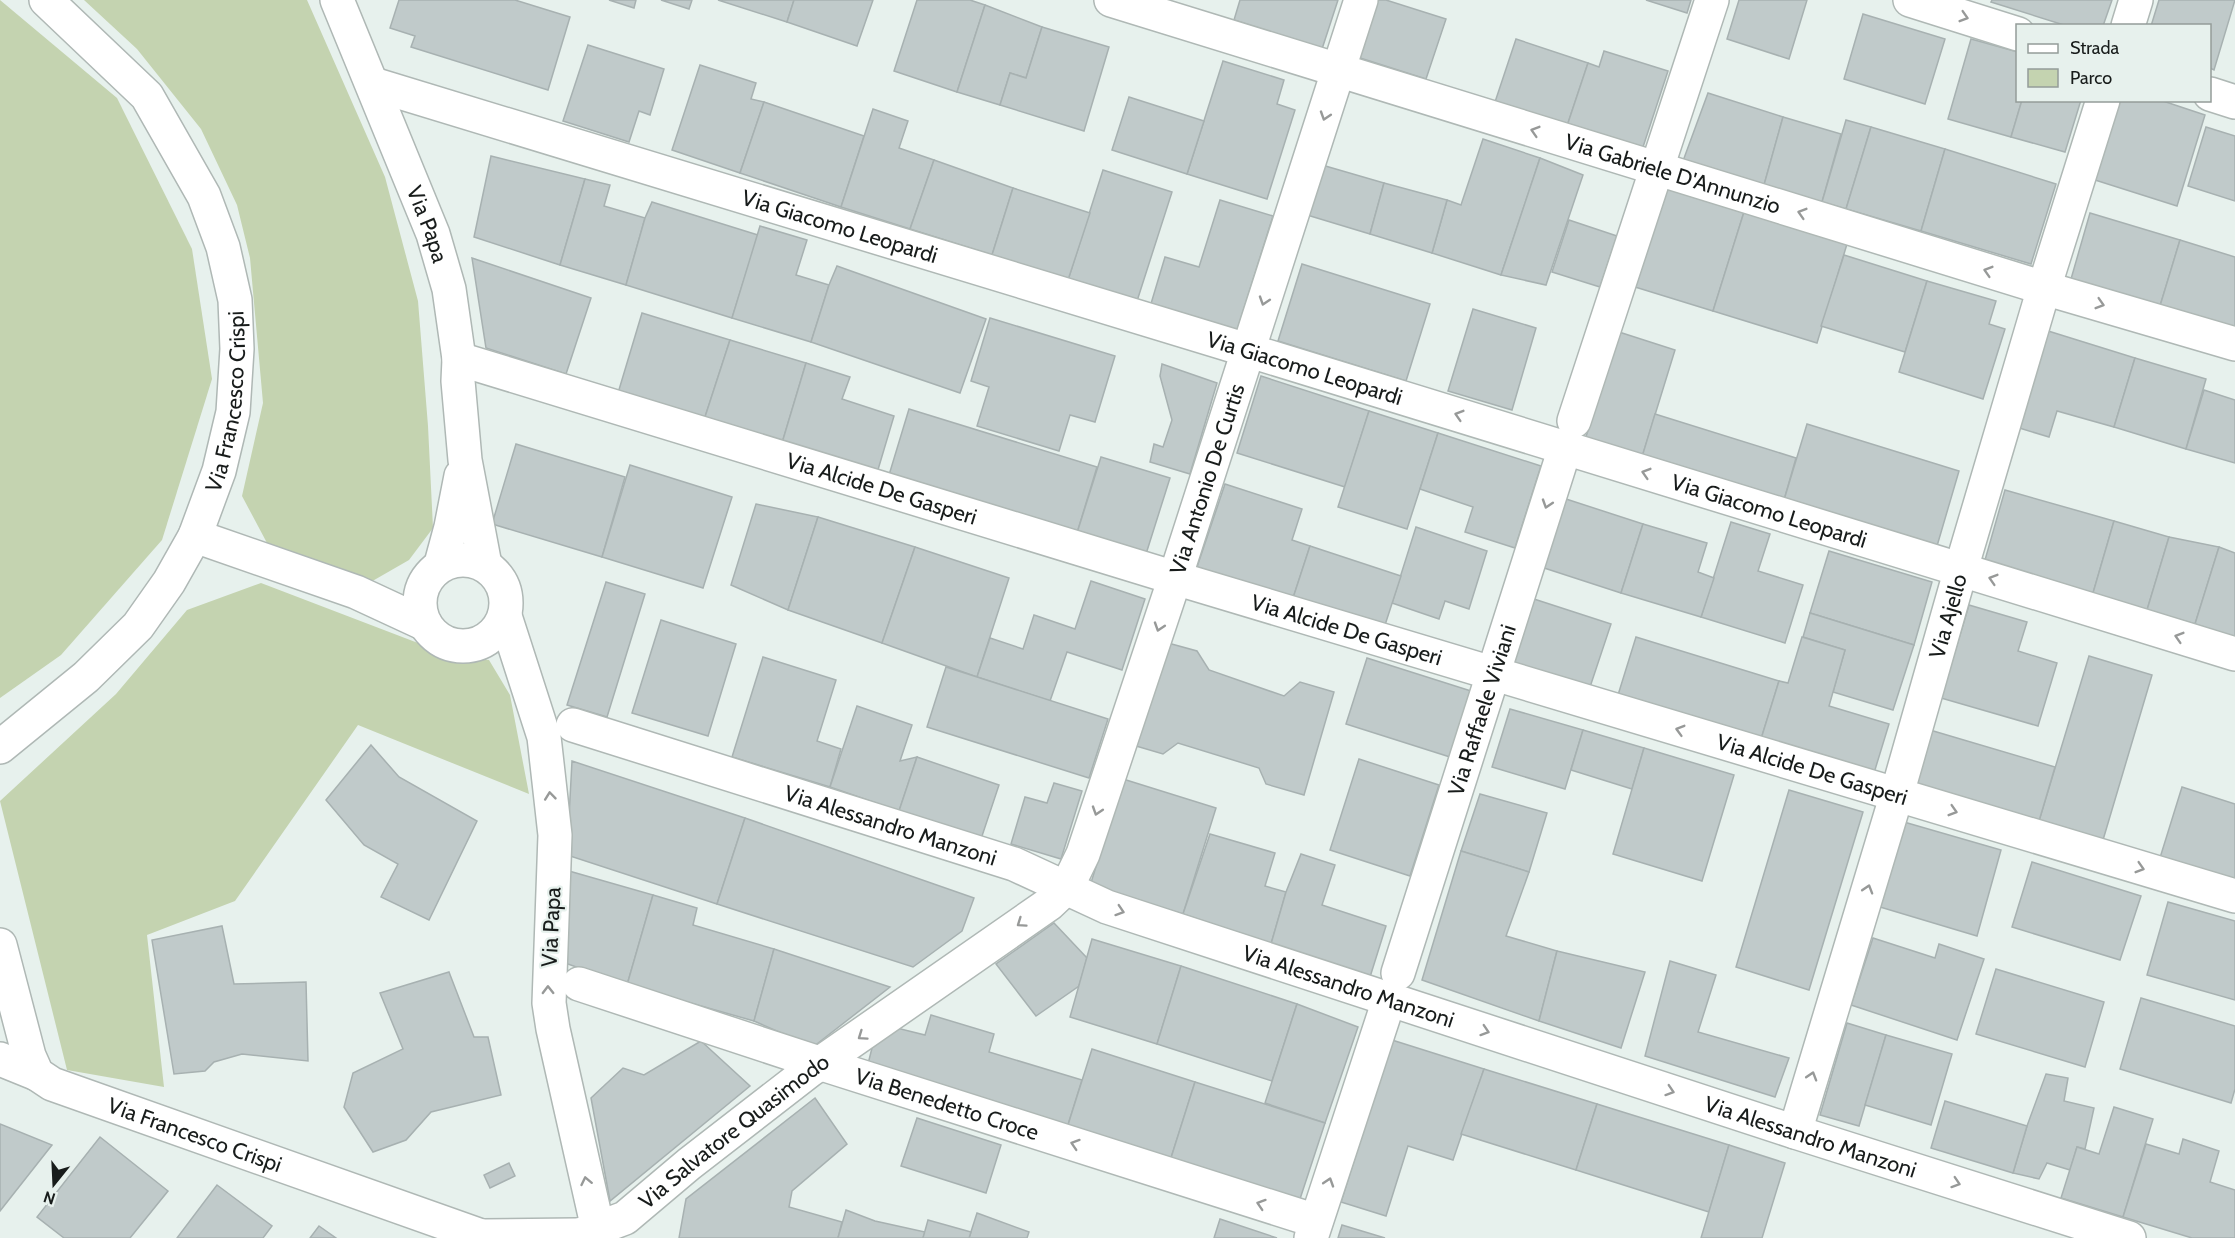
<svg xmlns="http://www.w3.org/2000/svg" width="2235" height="1238" font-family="Cabin,sans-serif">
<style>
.green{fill:#c4d3b0}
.building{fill:#c0caca;stroke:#a7b1b1;stroke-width:1.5}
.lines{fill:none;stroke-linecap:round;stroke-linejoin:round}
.minor-casing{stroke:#afb8b5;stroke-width:36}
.minor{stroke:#fff;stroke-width:33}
.oneway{stroke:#979998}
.labels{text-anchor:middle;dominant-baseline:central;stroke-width:4.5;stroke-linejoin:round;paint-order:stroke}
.street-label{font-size:22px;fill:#181c1b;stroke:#e7f1ed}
</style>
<rect width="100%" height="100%" fill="#e7f1ed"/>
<g class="green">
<polygon points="0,0 117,98 192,249 212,379 162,540 61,655 0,698"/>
<polygon points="84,0 307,0 385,177 418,301 428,426 433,528 409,560 369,583 267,543 242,496 263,403 250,258 237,205 201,129 137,49"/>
<polygon points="261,583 452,656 489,660 510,695 529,794 358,725 235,901 147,935 164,1087 67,1070 0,801 116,694 187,610"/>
</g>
<g class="building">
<polygon points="399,0 515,0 570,17 548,90 411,47 415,36 390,28"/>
<polygon points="609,0 636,0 634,8"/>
<polygon points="661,0 692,0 689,9"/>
<polygon points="718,0 794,0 787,22"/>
<polygon points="794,0 873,0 857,46 787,22"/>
<polygon points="917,0 970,0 985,5 957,92 894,71"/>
<polygon points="1240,0 1338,0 1322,49 1234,20"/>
<polygon points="1376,0 1386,0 1446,19 1426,79 1357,57"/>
<polygon points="1646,0 1691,0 1687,13"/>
<polygon points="1739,0 1807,0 1789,59 1727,39"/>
<polygon points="1992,0 2112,0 2103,26 2067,26 1991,2"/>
<polygon points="2159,0 2235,0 2214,70 2210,68 2210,26 2151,26"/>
<polygon points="985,5 1042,27 1026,78 1010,73 1000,105 957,92"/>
<polygon points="1863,14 1945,39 1925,104 1844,79"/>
<polygon points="1042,27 1109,47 1084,131 1000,105 1010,73 1026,78"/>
<polygon points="1516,39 1588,63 1567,126 1495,102"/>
<polygon points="1971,39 2018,52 2018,100 2022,100 2011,137 1948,119"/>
<polygon points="588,45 664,69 650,115 639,111 629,142 563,121"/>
<polygon points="1604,51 1668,71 1642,150 1567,126 1588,63 1599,67"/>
<polygon points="1223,61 1284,80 1277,104 1295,110 1267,199 1187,174"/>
<polygon points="700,65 756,83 751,99 764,102 740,173 672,150"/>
<polygon points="1708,93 1783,117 1764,185 1683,161"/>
<polygon points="1129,97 1204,121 1187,174 1112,150"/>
<polygon points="2022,100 2081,100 2065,152 2011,137"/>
<polygon points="2120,100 2160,100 2205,115 2177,206 2095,180"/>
<polygon points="764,102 864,136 841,207 740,173"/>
<polygon points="873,109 908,121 899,148 934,160 910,229 841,207"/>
<polygon points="1783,117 1841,134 1822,202 1764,185"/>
<polygon points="1846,120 1871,127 1846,209 1822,202"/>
<polygon points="1871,127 1945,149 1921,231 1846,209"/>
<polygon points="2206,127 2235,136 2235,201 2188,186"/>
<polygon points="1483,139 1540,158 1501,275 1432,253 1447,200 1461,205"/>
<polygon points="1945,149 2056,184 2031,264 1921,231"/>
<polygon points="491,156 585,179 560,265 474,237"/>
<polygon points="1540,158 1583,175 1546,285 1501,275"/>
<polygon points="934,160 1013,188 992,255 910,229"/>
<polygon points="1322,165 1384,183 1370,234 1307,215"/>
<polygon points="1103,170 1172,192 1137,301 1068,280"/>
<polygon points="585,179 610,185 604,206 645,218 626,285 560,265"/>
<polygon points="1384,183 1447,200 1432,253 1370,234"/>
<polygon points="1013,188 1090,213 1068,280 992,255"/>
<polygon points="1666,188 1744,212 1713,311 1635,287"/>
<polygon points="1220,200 1273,216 1236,334 1150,307 1165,257 1199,267"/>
<polygon points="652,202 758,235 732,318 626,285 645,218"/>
<polygon points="1744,212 1847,244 1817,343 1713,311"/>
<polygon points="2090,213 2180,240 2160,306 2071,279"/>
<polygon points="1569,220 1617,236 1600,287 1552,272"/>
<polygon points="760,226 807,240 796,275 829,285 811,342 732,318"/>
<polygon points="2180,240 2235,257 2235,329 2160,306"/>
<polygon points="1844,255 1927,281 1905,352 1821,326"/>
<polygon points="472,258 591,298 566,374 486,348"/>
<polygon points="1302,264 1430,304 1406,381 1278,341"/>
<polygon points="837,266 986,319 960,393 811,342 829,285"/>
<polygon points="1927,281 1996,301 1989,324 2005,329 1983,399 1899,372"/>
<polygon points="1473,309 1536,328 1512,410 1448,391"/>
<polygon points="642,313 730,340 704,420 618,393"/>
<polygon points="990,318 1115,356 1095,422 1070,415 1059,451 977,426 989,387 971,381"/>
<polygon points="2045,330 2135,358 2114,427 2057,411 2049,437 2016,427"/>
<polygon points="1619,332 1675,350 1642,457 1585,440"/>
<polygon points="730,340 806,363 782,443 704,420"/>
<polygon points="2135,358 2206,379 2186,449 2114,427"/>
<polygon points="806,363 850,377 842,399 894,416 877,473 782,443"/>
<polygon points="1162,364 1217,383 1190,474 1150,462 1154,444 1163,447 1172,420 1160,376"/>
<polygon points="1261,376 1369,411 1345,487 1237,453"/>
<polygon points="2204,390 2235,400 2235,463 2186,449"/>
<polygon points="909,409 1097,467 1077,533 889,475"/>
<polygon points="1369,411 1438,433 1407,529 1338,507"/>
<polygon points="1655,414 1796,458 1784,500 1642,457"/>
<polygon points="1807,424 1959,471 1937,546 1784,500"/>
<polygon points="1438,433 1541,466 1515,548 1465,532 1473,507 1420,489"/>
<polygon points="516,444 625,477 602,557 492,524"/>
<polygon points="1101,457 1170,478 1146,554 1077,533"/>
<polygon points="630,465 732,497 703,588 602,557"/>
<polygon points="1225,484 1302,509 1292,540 1310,546 1293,598 1197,567"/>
<polygon points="2005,490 2114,521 2093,593 1985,560"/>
<polygon points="1563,498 1643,524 1621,593 1541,567"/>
<polygon points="756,504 818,517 788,610 731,585"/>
<polygon points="818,517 915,547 882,643 788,610"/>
<polygon points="2114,521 2169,537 2147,610 2093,593"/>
<polygon points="1731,522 1770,534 1758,571 1803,585 1785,643 1701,617"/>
<polygon points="1643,524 1707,543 1698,572 1714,578 1701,617 1621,593"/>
<polygon points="1416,527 1487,551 1469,609 1445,601 1439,619 1392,603"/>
<polygon points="2169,537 2219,547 2195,624 2147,610"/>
<polygon points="1310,546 1401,576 1384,628 1293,598"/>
<polygon points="915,547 1009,578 977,677 882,643"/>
<polygon points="2219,547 2235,553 2235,637 2195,624"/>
<polygon points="1829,551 1932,582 1914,645 1810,613"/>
<polygon points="1091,581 1145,599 1122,670 1067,652 1050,701 977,677 990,638 1023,649 1034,615 1075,629"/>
<polygon points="606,582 645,594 607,717 567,705"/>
<polygon points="1534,599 1611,624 1589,690 1512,665"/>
<polygon points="1969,605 2027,622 2018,651 2057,663 2038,726 1941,698"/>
<polygon points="1810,613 1914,645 1893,710 1833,692 1845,650 1803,637"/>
<polygon points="661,620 736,644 708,736 632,713"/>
<polygon points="1636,637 1779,681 1761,739 1618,695"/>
<polygon points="1802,637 1845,650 1829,706 1889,724 1874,773 1761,739 1779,681 1788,683"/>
<polygon points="1168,643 1197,651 1209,670 1284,696 1300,682 1334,692 1304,795 1266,784 1259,768 1178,743 1163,754 1136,746"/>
<polygon points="2089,656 2152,675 2103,840 2039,821"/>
<polygon points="763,657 836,680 817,741 841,749 830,787 732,757"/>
<polygon points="1367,658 1471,691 1450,757 1346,724"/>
<polygon points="946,667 1108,719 1089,778 927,727"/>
<polygon points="857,706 912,725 900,761 917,757 899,811 830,787"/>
<polygon points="1510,709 1583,730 1565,789 1492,767"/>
<polygon points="1583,730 1644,748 1632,789 1571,770"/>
<polygon points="1930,730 2055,767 2039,821 1914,785"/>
<polygon points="371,745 399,777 477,821 429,920 381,897 398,864 364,845 326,800"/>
<polygon points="1644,748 1734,775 1702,881 1613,854"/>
<polygon points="917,757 999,785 981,839 899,811"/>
<polygon points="1359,759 1439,785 1410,876 1330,850"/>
<polygon points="572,761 745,818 717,904 567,855"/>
<polygon points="1123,779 1216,808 1183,914 1090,886"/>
<polygon points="1054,783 1082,791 1061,859 1011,844 1025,797 1047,803"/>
<polygon points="2182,787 2235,804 2235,885 2159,861"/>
<polygon points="1789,790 1863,812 1809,990 1736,967"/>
<polygon points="1480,794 1547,813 1529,872 1461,851"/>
<polygon points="745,818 974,898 962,931 913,967 717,904"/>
<polygon points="1904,822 2001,850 1977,936 1880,907"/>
<polygon points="1210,834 1275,853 1265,886 1286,892 1271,944 1183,914"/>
<polygon points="1461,851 1529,872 1506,936 1557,951 1539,1021 1422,980"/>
<polygon points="1301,854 1335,865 1322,905 1386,926 1370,977 1271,944 1286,892"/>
<polygon points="2032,862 2141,896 2120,960 2012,927"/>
<polygon points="569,871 653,895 627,985 565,963"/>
<polygon points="653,895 697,908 693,925 774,949 754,1021 627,985"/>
<polygon points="2168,902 2235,921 2235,1000 2147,975"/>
<polygon points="1054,923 1087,958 1079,986 1036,1016 996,964"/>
<polygon points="222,926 234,984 306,982 308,1061 242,1054 214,1062 205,1071 174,1074 152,940"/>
<polygon points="1873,938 1935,958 1939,944 1984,959 1957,1040 1851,1005"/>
<polygon points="1092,939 1181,966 1157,1044 1070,1017"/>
<polygon points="774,949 890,987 813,1047 754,1021"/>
<polygon points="1557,951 1645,972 1621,1048 1539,1021"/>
<polygon points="1670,961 1716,975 1698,1032 1789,1058 1775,1097 1645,1056"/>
<polygon points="1181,966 1297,1004 1272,1081 1157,1044"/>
<polygon points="1996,969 2104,1002 2085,1067 1976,1034"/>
<polygon points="449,972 474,1037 488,1037 501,1095 431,1112 406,1140 373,1152 344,1107 353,1073 403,1049 380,993"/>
<polygon points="2141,998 2235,1026 2235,1089 2231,1103 2120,1069"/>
<polygon points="1297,1004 1358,1027 1325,1123 1265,1103"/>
<polygon points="931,1015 994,1034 989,1052 1082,1080 1067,1128 868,1064 872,1048 897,1028 925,1035"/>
<polygon points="1847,1023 1886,1035 1859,1126 1820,1115"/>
<polygon points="1886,1035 1952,1054 1931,1125 1865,1105"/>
<polygon points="1392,1040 1484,1069 1453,1160 1408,1146 1386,1216 1341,1202"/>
<polygon points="701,1041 750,1086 610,1201 591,1098 623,1068 644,1075"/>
<polygon points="1092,1049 1195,1082 1170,1161 1067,1128"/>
<polygon points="1484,1069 1597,1104 1576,1170 1461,1134"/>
<polygon points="2046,1074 2068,1078 2064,1101 2094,1108 2085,1149 2077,1147 2070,1170 2047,1163 2039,1179 2013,1173 2027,1126"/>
<polygon points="1195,1082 1325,1123 1299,1202 1170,1161"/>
<polygon points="815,1098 847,1144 792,1191 789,1207 842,1222 838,1238 679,1238 686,1199"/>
<polygon points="1945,1101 2027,1126 2013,1173 1931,1148"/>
<polygon points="1597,1104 1729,1145 1709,1212 1576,1170"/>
<polygon points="2114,1107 2153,1119 2123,1217 2061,1198 2077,1147 2099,1154"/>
<polygon points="917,1118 1001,1145 986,1193 901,1166"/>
<polygon points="0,1124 52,1145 0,1211"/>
<polygon points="100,1137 168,1191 130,1238 64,1238 37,1217"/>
<polygon points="2183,1139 2219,1151 2210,1182 2235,1190 2235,1238 2192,1238 2123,1217 2146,1144 2179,1154"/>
<polygon points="1729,1145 1785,1163 1762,1238 1701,1238"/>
<polygon points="509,1163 515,1176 490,1188 484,1175"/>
<polygon points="217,1185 272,1226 263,1238 177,1238"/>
<polygon points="846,1210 875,1221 925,1232 923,1238 838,1238"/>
<polygon points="977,1213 1029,1232 1027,1238 969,1238"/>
<polygon points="1220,1219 1277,1238 1214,1238"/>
<polygon points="928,1220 971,1232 969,1238 923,1238"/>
<polygon points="1342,1225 1385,1238 1338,1238"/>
<polygon points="319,1226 336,1238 310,1238"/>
</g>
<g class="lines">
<g class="minor-casing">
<g id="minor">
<path id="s1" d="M337,0L433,234L449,289L459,359L458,381L465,460L485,565"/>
<path id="s2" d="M1111,0L2044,288L2235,344"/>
<polyline points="1910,0 2018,34"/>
<polyline points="2128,26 2136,0"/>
<path id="s3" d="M373,84L1247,350L2235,654"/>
<polyline points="2210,94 2235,102"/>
<path id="s4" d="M459,359L1175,578L2235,896"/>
<polyline points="1574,421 1712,0"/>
<polyline points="195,536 356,592 425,624"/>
<circle cx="463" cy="603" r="43"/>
<polyline points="441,564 451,527 461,476"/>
<polyline points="505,616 544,737 555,835 549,1003 553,1029 600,1238"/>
<path id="s5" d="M573,725L1014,864L1107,907L1795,1132L2129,1238"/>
<path id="s6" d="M0,747L86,677L138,626L169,582L195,536L219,471L233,412L237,349L235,300L223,247L204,196L147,96L46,0"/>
<path id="s7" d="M0,945L29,1056L37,1074L52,1084L487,1238"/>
<path id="s8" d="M1398,973L1565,448"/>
<path id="s9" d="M579,984L822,1064L1316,1221"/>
<polyline points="0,1059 37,1074"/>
<path id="s10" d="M1795,1132L1897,794L1961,569L2044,288L2103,100"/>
<polyline points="483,1236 576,1235"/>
<path id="s11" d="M572,1238L625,1218L689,1164L809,1071L1049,904L1067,887L1083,854L1175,578L1361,0"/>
<polyline points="1311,1238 1389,1000"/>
</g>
</g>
<use href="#minor" class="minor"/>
</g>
<defs><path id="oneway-chevron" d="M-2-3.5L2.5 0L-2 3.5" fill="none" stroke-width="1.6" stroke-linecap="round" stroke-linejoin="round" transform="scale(1.5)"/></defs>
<g class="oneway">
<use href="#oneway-chevron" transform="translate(1964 17) rotate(17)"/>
<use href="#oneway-chevron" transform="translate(1325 116) rotate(108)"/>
<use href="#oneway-chevron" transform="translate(1535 131) rotate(-163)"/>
<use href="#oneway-chevron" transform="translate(1802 213) rotate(-163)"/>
<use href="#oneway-chevron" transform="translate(1988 271) rotate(-163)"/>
<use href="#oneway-chevron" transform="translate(1264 301) rotate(108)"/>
<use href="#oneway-chevron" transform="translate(2100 304) rotate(17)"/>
<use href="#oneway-chevron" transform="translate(1459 415) rotate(-163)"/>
<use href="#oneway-chevron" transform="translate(1646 473) rotate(-163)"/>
<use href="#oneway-chevron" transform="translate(1547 504) rotate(108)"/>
<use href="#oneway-chevron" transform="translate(1993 579) rotate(-163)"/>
<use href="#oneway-chevron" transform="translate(1159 627) rotate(108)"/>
<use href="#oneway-chevron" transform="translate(2179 637) rotate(-163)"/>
<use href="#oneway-chevron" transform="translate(1680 730) rotate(-164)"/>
<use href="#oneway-chevron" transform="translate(550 796) rotate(-96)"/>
<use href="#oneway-chevron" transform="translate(1097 811) rotate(108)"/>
<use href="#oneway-chevron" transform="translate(1953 811) rotate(17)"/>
<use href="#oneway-chevron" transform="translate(2140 868) rotate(17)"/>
<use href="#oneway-chevron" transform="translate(1868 889) rotate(-73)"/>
<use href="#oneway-chevron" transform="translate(1120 911) rotate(18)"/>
<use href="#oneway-chevron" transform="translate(1021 923) rotate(145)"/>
<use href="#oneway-chevron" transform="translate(548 990) rotate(-91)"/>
<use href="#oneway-chevron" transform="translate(1485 1031) rotate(18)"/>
<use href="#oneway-chevron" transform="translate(862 1036) rotate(145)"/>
<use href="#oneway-chevron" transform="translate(1812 1076) rotate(-73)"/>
<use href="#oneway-chevron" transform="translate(1670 1091) rotate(18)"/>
<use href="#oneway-chevron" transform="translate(1075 1144) rotate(-162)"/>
<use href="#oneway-chevron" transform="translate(586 1181) rotate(-102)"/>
<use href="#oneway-chevron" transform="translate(1329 1182) rotate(-72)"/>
<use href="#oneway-chevron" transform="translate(1956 1183) rotate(18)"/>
<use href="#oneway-chevron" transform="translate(1261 1204) rotate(-162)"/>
</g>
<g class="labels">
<g class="street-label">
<text stroke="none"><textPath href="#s2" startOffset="588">Via Gabriele D'Annunzio</textPath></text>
<text stroke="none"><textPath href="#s1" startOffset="242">Via Papa</textPath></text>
<text stroke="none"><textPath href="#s3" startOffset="488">Via Giacomo Leopardi</textPath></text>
<text stroke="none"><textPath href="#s3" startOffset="974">Via Giacomo Leopardi</textPath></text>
<text stroke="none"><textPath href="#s6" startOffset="430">Via Francesco Crispi</textPath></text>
<text stroke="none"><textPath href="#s11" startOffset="1041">Via Antonio De Curtis</textPath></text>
<text stroke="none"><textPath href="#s4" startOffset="442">Via Alcide De Gasperi</textPath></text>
<text stroke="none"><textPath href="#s3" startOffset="1460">Via Giacomo Leopardi</textPath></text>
<text stroke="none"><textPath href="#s10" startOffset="538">Via Ajello</textPath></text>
<text stroke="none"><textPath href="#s4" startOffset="928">Via Alcide De Gasperi</textPath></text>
<text stroke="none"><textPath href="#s8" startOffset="276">Via Raffaele Viviani</textPath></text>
<text stroke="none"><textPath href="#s4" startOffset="1414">Via Alcide De Gasperi</textPath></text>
<text stroke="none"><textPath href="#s5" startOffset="333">Via Alessandro Manzoni</textPath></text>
<text transform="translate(551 927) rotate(-87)">Via Papa</text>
<text stroke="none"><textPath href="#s5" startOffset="819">Via Alessandro Manzoni</textPath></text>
<text stroke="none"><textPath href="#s9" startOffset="387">Via Benedetto Croce</textPath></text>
<text stroke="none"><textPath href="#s11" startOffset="196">Via Salvatore Quasimodo</textPath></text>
<text stroke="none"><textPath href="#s7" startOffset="304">Via Francesco Crispi</textPath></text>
<text stroke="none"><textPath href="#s5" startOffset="1305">Via Alessandro Manzoni</textPath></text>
</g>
</g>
<rect x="2016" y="24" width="195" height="78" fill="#e7f1ed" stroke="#949c99" stroke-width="1.5"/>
<rect x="2028" y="44" width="30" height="9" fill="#ffffff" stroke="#949c99" stroke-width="1.5"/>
<text x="2070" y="54" font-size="18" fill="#181c1b">Strada</text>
<rect x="2028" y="69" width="30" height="18" fill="#c4d3b0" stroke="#949c99" stroke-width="1.5"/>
<text x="2070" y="84" font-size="18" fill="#181c1b">Parco</text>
<g transform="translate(54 1184) rotate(198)" stroke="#e7f1ed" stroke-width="4.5" paint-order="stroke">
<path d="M0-4.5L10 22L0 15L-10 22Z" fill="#181c1b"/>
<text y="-9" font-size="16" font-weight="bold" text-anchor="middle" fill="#181c1b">N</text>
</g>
</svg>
